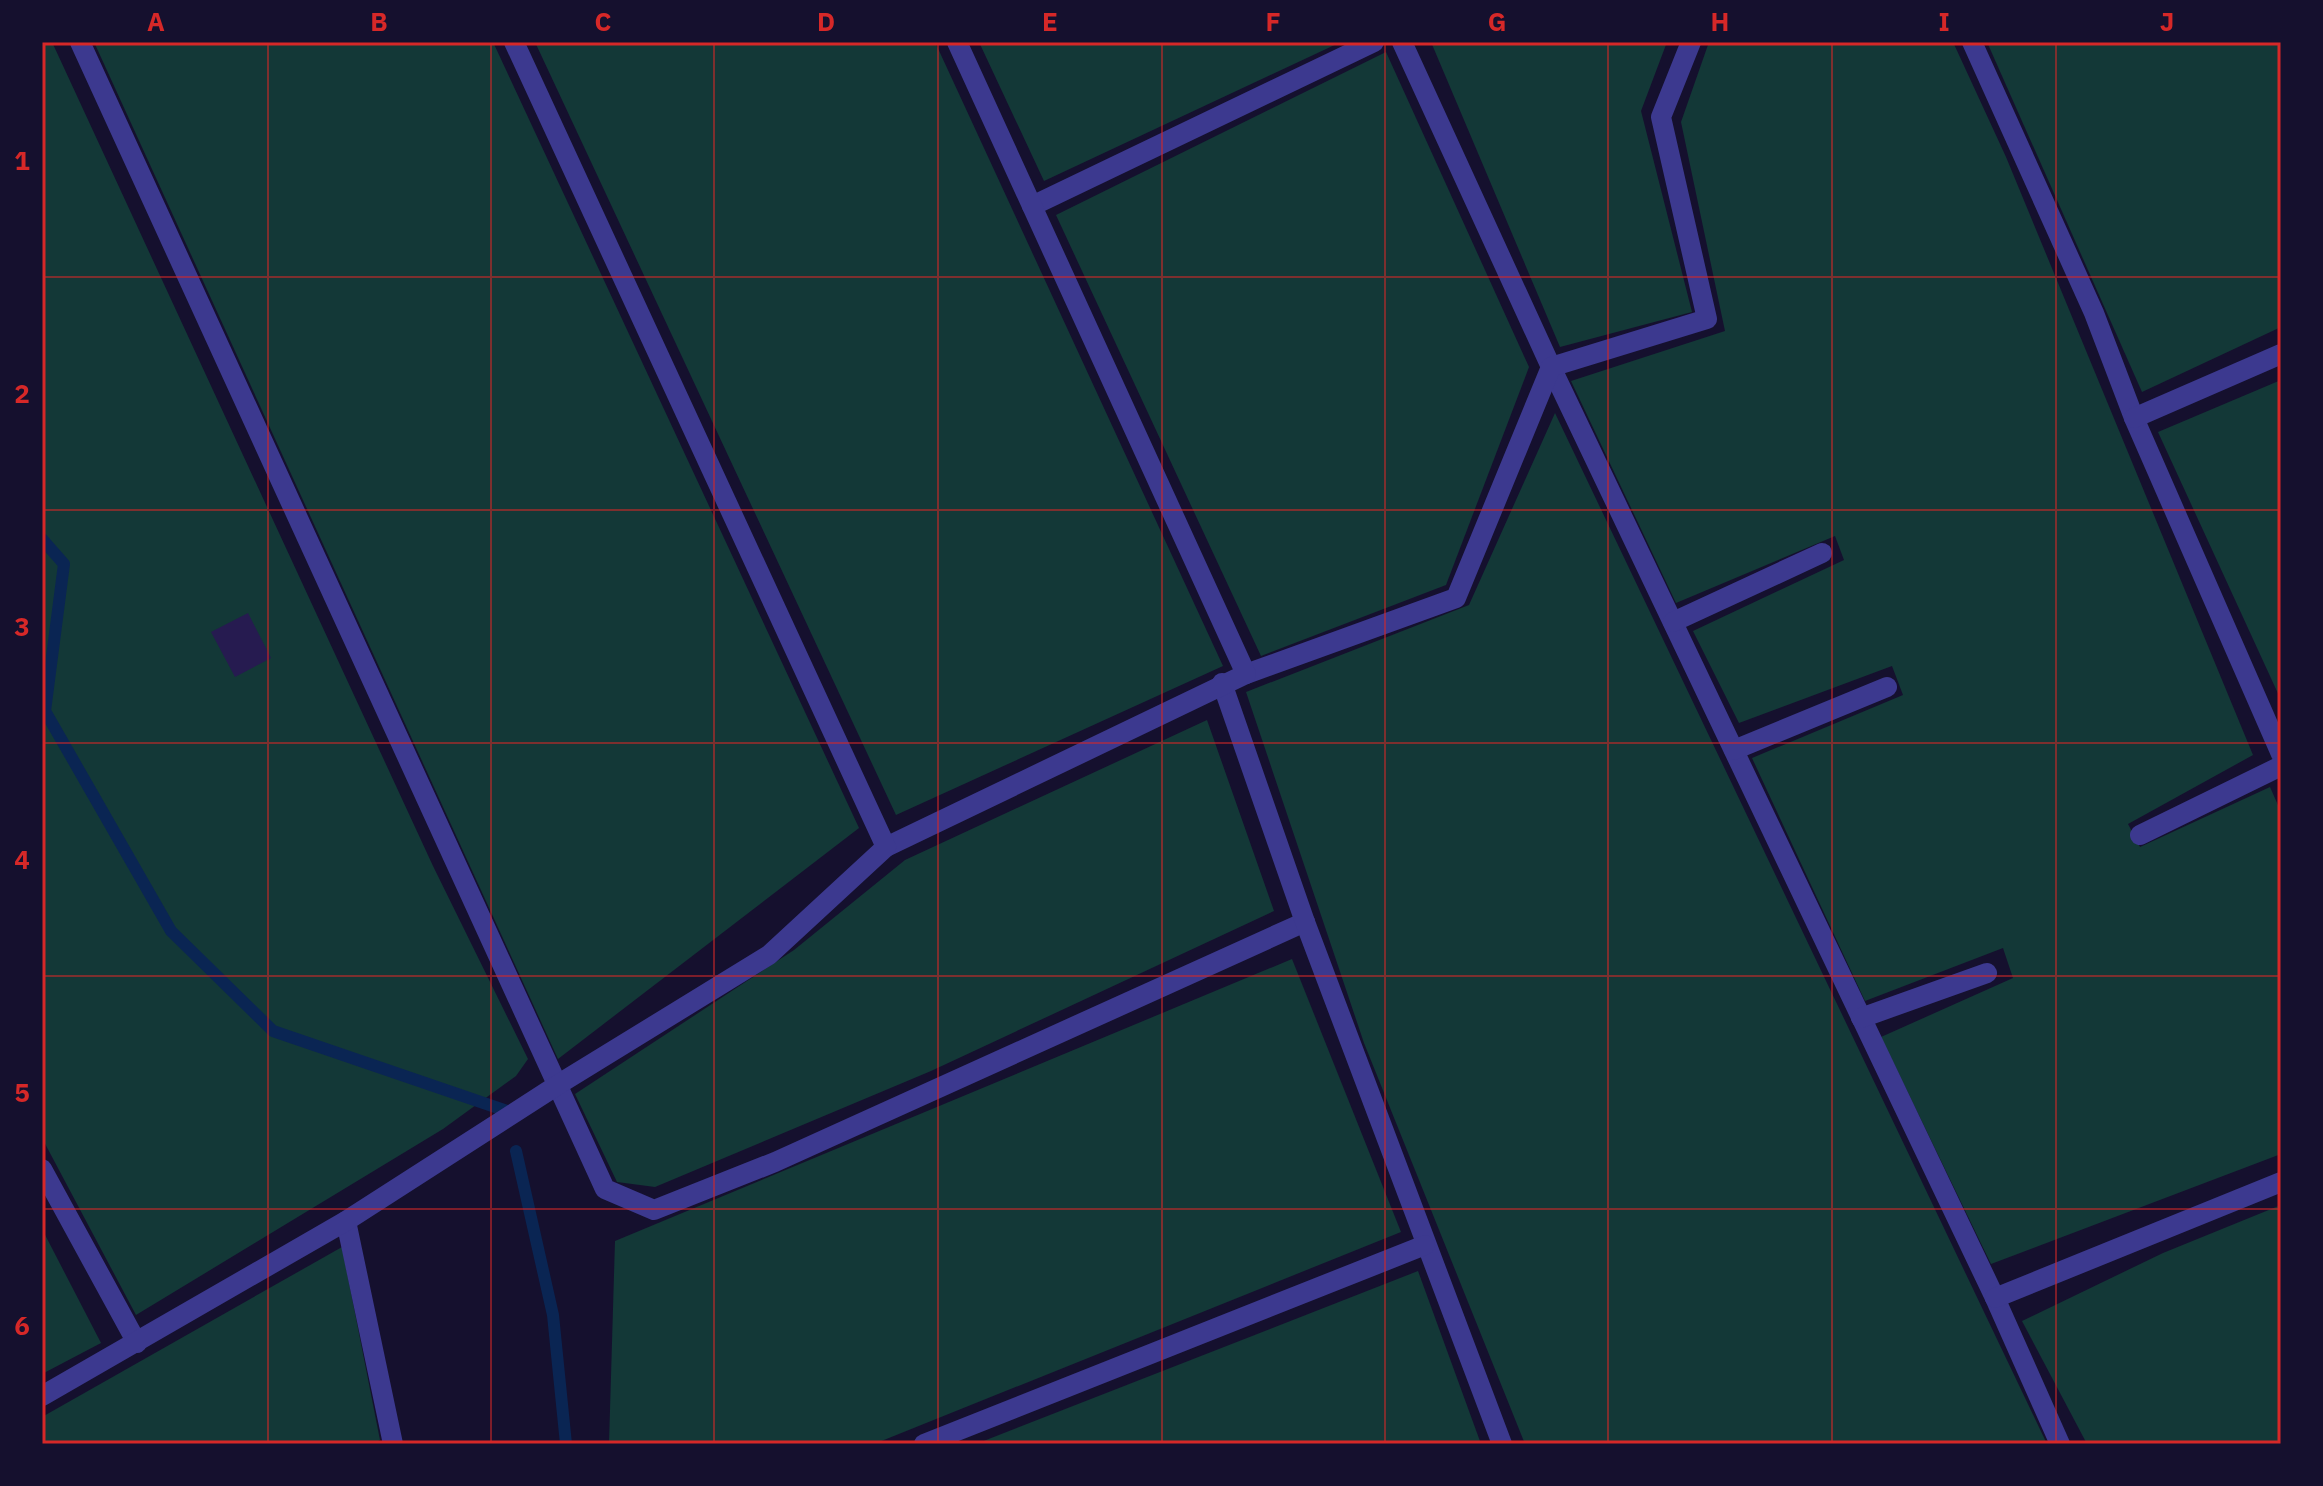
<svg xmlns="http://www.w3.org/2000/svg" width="2323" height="1486" font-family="'IBM Plex Sans',sans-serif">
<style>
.green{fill:#133837}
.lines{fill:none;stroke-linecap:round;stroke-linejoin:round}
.stream{stroke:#0a2553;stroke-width:12}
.building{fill:#261b50}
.minor{stroke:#3c398f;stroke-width:20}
.grid{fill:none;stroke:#d62828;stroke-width:2;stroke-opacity:0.55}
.neatline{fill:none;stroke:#d62828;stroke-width:3}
.grid-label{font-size:26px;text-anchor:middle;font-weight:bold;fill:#d62828}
</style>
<rect width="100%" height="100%" fill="#15102e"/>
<g class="green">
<polygon points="42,42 52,42 433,866 528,1059 516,1076 443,1129 136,1315 42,1138"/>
<polygon points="94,42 493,42 859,828 558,1059"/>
<polygon points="535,42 935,42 1223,666 896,815"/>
<polygon points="979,42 1341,42 1044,181"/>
<polygon points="1431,42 1667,42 1641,111 1692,312 1560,347"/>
<polygon points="1709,42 1953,42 2006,157 2253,755 2128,824 2140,847 2270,787 2281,812 2281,1154 1991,1264 1881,1037 2013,978 2003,948 1865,1001 1752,758 1903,695 1892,666 1739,723 1693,631 1844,560 1835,536 1676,603 1571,381 1725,331 1681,122"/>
<polygon points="1987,42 2281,42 2281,327 2142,392"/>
<polygon points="1386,52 1529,367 1446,585 1261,656 1056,215"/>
<polygon points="2281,380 2281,700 2158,432"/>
<polygon points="1555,413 2047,1444 1525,1444 1364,1043 1246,692 1469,605"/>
<polygon points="1207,720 1274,911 931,1071 655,1187 617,1182 575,1094 794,950 905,860"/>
<polygon points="1292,959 1401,1232 874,1444 609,1444 615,1241"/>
<polygon points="2281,1205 2281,1444 2087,1444 2022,1321 2163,1253"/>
<polygon points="42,1229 101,1343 42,1374"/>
<polygon points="342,1247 380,1440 373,1444 42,1444 42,1417"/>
<polygon points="1418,1271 1481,1444 976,1444"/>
</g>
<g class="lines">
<g class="stream">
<polyline points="42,539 64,564 45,711 171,931 273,1031 507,1111"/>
<polyline points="516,1151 553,1315 566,1444"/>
</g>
</g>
<polygon class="building" points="248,613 271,658 235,677 211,632"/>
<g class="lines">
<g class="minor">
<polyline points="80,42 605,1189 654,1210 775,1162 1305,922"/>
<polyline points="1402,42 1551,367 1995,1298 2060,1444"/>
<polyline points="1972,42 2094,313 2134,418 2281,754"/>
<polyline points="1032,206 1374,42"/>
<polyline points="2134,418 2281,354"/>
<polyline points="1673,622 1822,553"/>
<polyline points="1246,674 1456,598 1551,367 1707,319 1661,117 1691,42"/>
<polyline points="1222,683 1305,922 1502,1444"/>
<polyline points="1734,750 1887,687"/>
<polyline points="2140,835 2281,766"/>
<polyline points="886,847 1246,674 957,42"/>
<polyline points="1861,1018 1987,973"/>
<polyline points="42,1169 137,1343"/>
<polyline points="346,1221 393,1444"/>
<polyline points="1995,1298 2281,1182"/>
<polyline points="42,1396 346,1221 559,1084 769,955 886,847 514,42"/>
<polyline points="924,1444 1425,1245"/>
</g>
</g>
<path class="grid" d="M268,42V1444M491,42V1444M714,42V1444M938,42V1444M1162,42V1444M1385,42V1444M1608,42V1444M1832,42V1444M2056,42V1444M42,277H2281M42,510H2281M42,743H2281M42,976H2281M42,1209H2281"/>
<rect width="2323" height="1486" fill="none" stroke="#15102e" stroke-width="88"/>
<rect x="44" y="44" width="2235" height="1398" class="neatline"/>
<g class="grid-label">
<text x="156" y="31">A</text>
<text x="379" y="31">B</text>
<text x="603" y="31">C</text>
<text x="826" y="31">D</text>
<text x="1050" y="31">E</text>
<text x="1273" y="31">F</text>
<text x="1497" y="31">G</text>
<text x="1720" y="31">H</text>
<text x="1944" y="31">I</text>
<text x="2167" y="31">J</text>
<text x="22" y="170">1</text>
<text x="22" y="403">2</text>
<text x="22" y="636">3</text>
<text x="22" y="869">4</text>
<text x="22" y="1102">5</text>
<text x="22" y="1335">6</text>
</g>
</svg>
